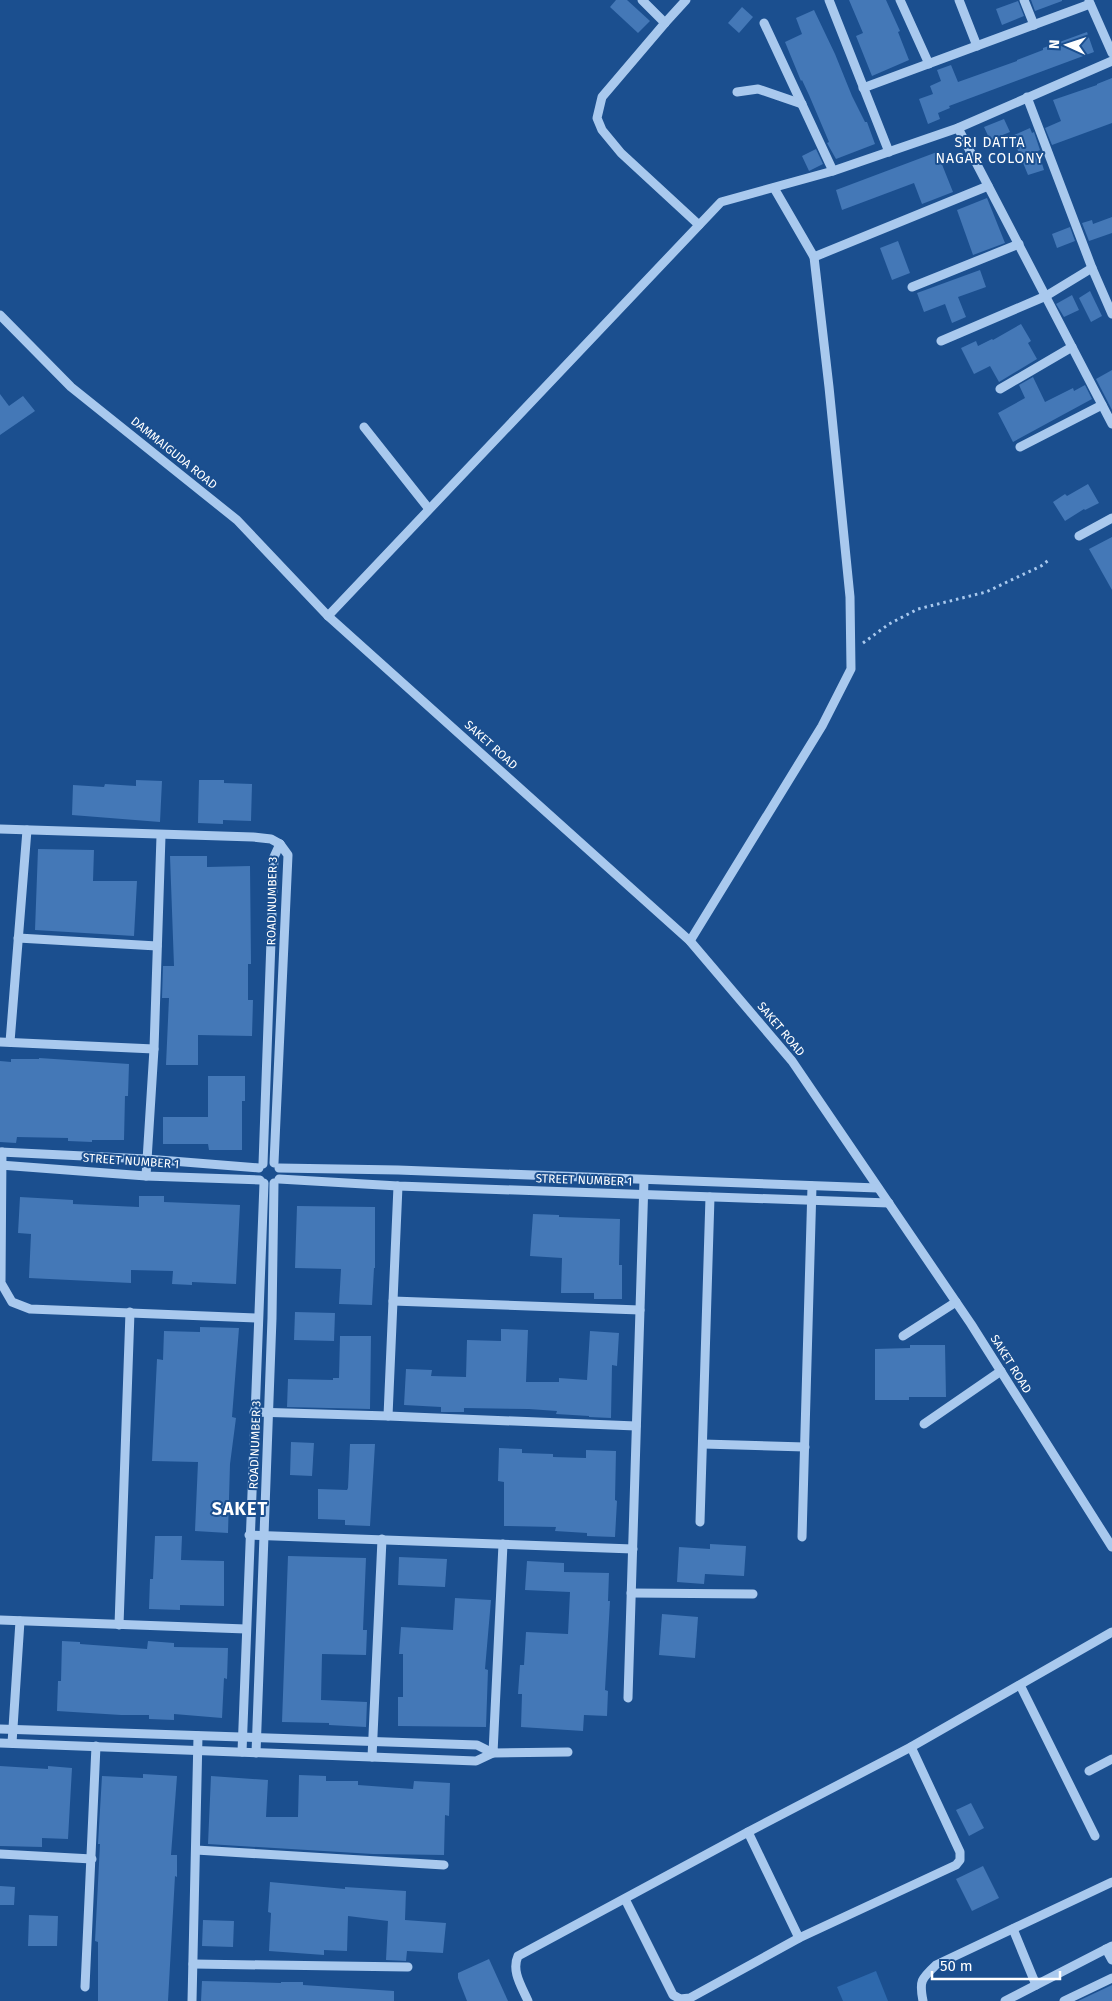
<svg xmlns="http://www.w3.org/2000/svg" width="1112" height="2001" font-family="'Fira Sans',sans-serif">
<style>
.green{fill:#2e69ad}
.building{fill:#4478b7}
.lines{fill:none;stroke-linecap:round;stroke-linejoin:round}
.path{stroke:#a9c9ee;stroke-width:3;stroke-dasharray:2.5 4;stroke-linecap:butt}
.minor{stroke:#a9c9ee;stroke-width:9}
.labels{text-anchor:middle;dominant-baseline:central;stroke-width:4;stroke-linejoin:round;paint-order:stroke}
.street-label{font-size:12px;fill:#fff;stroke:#1b4f8f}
.neighbourhood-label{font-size:14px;letter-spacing:1px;fill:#fff;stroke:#1b4f8f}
.district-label{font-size:18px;font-weight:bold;letter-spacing:1px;fill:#fff;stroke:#1b4f8f}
</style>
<rect width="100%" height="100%" fill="#1b4f8f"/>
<polygon class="green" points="876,1971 888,2001 843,2001 837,1987"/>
<g class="building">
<polygon points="616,0 627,0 650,21 638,33 610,7"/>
<polygon points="849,0 886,0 900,31 898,32 909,60 872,76 856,36 863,33"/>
<polygon points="1031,0 1062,0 1062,1 1035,11"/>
<polygon points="1018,1 1024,16 1002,25 996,9"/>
<polygon points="742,7 753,17 739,33 728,23"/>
<polygon points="814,10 835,54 852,96 865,122 867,122 875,144 836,159 827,143 829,142 809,95 802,80 801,81 785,42 802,34 796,18"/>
<polygon points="1087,32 1094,52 949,106 950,108 938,113 940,119 928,124 919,99 933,94 930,86 941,81 937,70 951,65 958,82 1017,61 1017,60 1043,50 1043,48"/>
<polygon points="1112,78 1112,123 1052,145 1045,128 1061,121 1053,100 1097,85 1097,84"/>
<polygon points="1004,119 1010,132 990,140 984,127"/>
<polygon points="1030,128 1032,133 1034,132 1040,150 1038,151 1044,170 1028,175 1012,136"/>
<polygon points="816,149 823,164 809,171 802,156"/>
<polygon points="937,152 953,192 922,204 914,183 842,210 836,190"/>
<polygon points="987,198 1005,243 973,255 957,210"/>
<polygon points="1112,217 1112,233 1089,241 1082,223 1092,220 1093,224"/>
<polygon points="1070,227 1075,241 1057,248 1052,234"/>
<polygon points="898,241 910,273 892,280 880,248"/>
<polygon points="980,270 986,287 958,297 966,317 952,323 945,304 924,312 917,293"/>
<polygon points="1090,291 1102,316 1091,322 1079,298"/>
<polygon points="1072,295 1079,310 1064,317 1056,304"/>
<polygon points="1021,324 1031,341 1028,343 1037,359 999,382 990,366 974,374 961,348 976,341 978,346 992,339 993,340"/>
<polygon points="1112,370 1112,410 1096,379"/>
<polygon points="1033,377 1045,402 1073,388 1074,391 1085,385 1092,399 1013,442 998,413 1025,398 1019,385"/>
<polygon points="0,394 9,406 23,396 35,411 0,435"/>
<polygon points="1088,484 1099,503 1085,510 1084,509 1065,521 1053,502 1065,494 1067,496"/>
<polygon points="1112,537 1112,590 1089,549"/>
<polygon points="136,780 162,781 160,822 72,815 73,785 104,787 105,784 136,786"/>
<polygon points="199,780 224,780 224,783 252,784 251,821 223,820 223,824 198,823"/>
<polygon points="38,849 94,850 93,881 137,881 134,936 35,930"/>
<polygon points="170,856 207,856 207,867 250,866 251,964 248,964 248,1000 253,1000 252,1036 198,1035 198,1065 166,1065 169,998 162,998 163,966 174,966"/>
<polygon points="39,1058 129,1064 128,1096 125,1096 124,1140 92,1140 92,1142 68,1141 68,1138 17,1137 16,1143 0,1142 0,1061 11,1062 11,1059 39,1059"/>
<polygon points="208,1076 245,1076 245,1101 242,1101 242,1150 209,1150 208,1144 163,1144 163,1117 208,1117"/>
<polygon points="139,1196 164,1196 164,1202 240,1205 236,1284 192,1282 192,1285 172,1284 173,1271 131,1270 131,1283 29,1278 31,1234 18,1233 20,1197 73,1200 73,1204 139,1207"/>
<polygon points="297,1206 375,1207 375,1268 374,1268 372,1305 339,1304 341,1269 295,1268"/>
<polygon points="533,1214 559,1215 559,1217 620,1219 619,1265 622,1265 622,1299 594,1299 594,1293 561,1293 562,1258 530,1256"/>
<polygon points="295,1312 335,1313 334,1341 294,1340"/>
<polygon points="200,1327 239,1328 232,1417 236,1418 230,1464 228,1533 195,1531 198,1462 152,1461 157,1359 163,1360 164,1331 200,1332"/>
<polygon points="501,1329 528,1330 526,1382 559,1382 559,1378 587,1380 590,1331 619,1333 617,1366 612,1365 611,1418 589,1417 589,1416 556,1414 557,1411 529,1409 464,1408 464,1412 441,1412 441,1407 404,1405 406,1369 432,1370 431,1376 466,1377 467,1340 501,1341"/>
<polygon points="340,1336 371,1336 370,1409 287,1407 288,1379 333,1380 333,1378 339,1378"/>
<polygon points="910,1345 945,1345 946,1397 909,1397 909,1400 875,1400 875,1349 910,1348"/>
<polygon points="291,1442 314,1443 312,1476 290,1475"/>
<polygon points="350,1444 375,1444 370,1526 345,1525 345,1520 318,1519 318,1489 347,1490 348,1488"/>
<polygon points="499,1448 522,1449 522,1453 553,1454 553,1457 586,1458 586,1450 616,1451 615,1500 617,1501 615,1537 587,1536 587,1533 555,1531 556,1527 504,1526 504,1482 498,1481"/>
<polygon points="155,1536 182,1536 181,1560 224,1561 224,1606 180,1605 180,1610 149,1609 150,1579 153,1579"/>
<polygon points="710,1544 746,1546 744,1576 705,1574 704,1584 677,1582 679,1547 710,1549"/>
<polygon points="288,1556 366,1558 363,1630 367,1630 366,1655 322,1654 321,1700 367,1702 366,1727 329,1725 329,1723 282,1722"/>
<polygon points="399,1557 447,1559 445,1587 398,1585"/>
<polygon points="527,1561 564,1563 564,1572 609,1573 608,1601 610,1601 605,1690 608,1691 607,1716 584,1715 583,1731 521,1727 522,1694 518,1694 520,1665 524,1665 526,1632 568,1634 570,1592 525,1590"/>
<polygon points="455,1598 491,1600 485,1669 488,1670 486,1727 398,1726 398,1697 403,1697 403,1654 399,1654 401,1627 453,1630"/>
<polygon points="662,1614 698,1617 695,1658 659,1655"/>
<polygon points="62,1641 80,1642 80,1644 147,1649 148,1641 174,1643 174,1647 228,1648 227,1679 224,1678 222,1718 174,1714 174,1720 149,1719 149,1715 121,1715 57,1711 58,1681 61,1681"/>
<polygon points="0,1766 48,1769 48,1766 72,1768 68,1839 42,1838 42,1847 0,1846"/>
<polygon points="143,1774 177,1776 171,1855 177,1855 177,1877 175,1876 168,2001 98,2001 98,1942 95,1941 100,1844 98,1844 102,1776 143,1778"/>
<polygon points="299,1775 326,1776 326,1781 358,1781 358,1785 413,1789 414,1781 450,1783 449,1816 445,1815 444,1855 373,1854 208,1844 211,1776 268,1780 266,1817 298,1817"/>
<polygon points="971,1803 984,1828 969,1836 956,1810"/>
<polygon points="983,1866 999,1898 972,1911 956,1879"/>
<polygon points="270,1882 345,1889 345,1887 406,1891 405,1920 446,1923 443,1953 407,1951 406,1961 386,1960 388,1921 348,1916 347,1951 324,1950 324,1955 269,1951 271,1913 268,1912"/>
<polygon points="0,1886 15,1887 14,1905 0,1905"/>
<polygon points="29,1915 58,1916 57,1946 28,1946"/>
<polygon points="203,1920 234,1921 233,1947 202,1946"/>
<polygon points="489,1959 508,2001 467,2001 458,1978 458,1973"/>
<polygon points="202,1981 281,1983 281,1982 303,1982 303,1985 394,1991 394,2001 201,2001"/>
<polygon points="1112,1985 1112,2001 1078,2001"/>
</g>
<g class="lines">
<polyline class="path" points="863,643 889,624 918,609 986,592 1041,566 1050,559"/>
<g class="minor">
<polyline points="642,0 665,23 686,0"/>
<polyline points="829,0 889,152"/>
<polyline points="900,0 929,64"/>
<polyline points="959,0 977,46"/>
<polyline points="1024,0 1034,25"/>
<polyline points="1089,1 1112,53"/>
<polyline points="665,23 602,97 597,118 602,130 621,153 699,225"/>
<polyline points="764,23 833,171"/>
<polyline points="863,88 1090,4"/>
<polyline points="737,92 758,89 802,104"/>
<polyline points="1027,97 1092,268 1112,314"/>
<polyline points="958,128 1112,424"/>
<polyline points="814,257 988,186"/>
<polyline points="912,287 1019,244"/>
<polyline points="0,315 71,387 237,520 328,616 690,941 792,1061 971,1324 1112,1547"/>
<polyline points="941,341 1046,296 1092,268"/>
<polyline points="1000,389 1072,347"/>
<polyline points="364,427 429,509"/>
<polyline points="1020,447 1102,405"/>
<polyline points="1079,536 1112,518"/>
<polyline points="328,616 721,202 833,171 958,128 1112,61"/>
<polyline points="0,829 253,837 271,839 280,844"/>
<polyline points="18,938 157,946"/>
<polyline points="690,941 822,726 851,669 850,597 829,387 814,257 774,188"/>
<polyline points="0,1042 154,1049"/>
<polyline points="10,1042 27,830"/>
<polyline points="0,1152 147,1159 259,1168"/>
<polyline points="2,1152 1,1283 12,1302 30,1309 258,1318"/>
<polyline points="274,1163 288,855 280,844"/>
<polyline points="263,1164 274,857 280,844"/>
<polyline points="0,1165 146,1176 260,1180"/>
<polyline points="279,1168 398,1170 878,1188"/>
<polyline points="146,1176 154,1049 161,836"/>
<polyline points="279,1179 398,1186 889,1203"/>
<polyline points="393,1301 640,1310"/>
<polyline points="903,1336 956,1302"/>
<polyline points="254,1412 388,1416 636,1426"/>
<polyline points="388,1416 398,1186"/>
<polyline points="924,1424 1001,1371"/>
<polyline points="703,1444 805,1447"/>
<polyline points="700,1522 710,1197"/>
<polyline points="249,1535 633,1549"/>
<polyline points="802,1537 812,1186"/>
<polyline points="503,1544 493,1753 568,1752"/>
<polyline points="631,1593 753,1594"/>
<polyline points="0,1620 246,1629"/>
<polyline points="119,1625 130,1312"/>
<polyline points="1020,1685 1095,1836"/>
<polyline points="628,1698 644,1180"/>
<polyline points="0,1729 477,1745 493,1753 476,1761 0,1743"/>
<polyline points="12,1743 20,1621"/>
<polyline points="242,1752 264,1183"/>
<polyline points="256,1753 272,1318 274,1183"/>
<polyline points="372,1757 382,1539"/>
<polyline points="1089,1771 1112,1759"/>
<polyline points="748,1832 799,1938"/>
<polyline points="196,1850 444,1865"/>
<polyline points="0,1854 92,1859"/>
<polyline points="625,1899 673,1995 680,1999 690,1998 799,1938 956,1865 960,1860 960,1852 911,1747"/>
<polyline points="1013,1929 1036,1985"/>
<polyline points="1106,1949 1112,1960"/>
<polyline points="193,1964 408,1967"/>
<polyline points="85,1987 96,1746"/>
<polyline points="192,2001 198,1736"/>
<path d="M528,2001C522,1987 511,1971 518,1956L748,1832L911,1747L1112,1632"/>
<path d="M923,2001C919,1981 921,1979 936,1965L1112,1882"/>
<polyline points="1005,2001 1112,1946"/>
<polyline points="1064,2001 1112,1978"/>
</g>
</g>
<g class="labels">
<g class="street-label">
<text transform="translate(174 453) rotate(39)">DAMMAIGUDA ROAD</text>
<text transform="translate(491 745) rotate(42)">SAKET ROAD</text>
<text transform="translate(272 901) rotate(-89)">ROAD NUMBER 3</text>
<text transform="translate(781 1029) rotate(50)">SAKET ROAD</text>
<text transform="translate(131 1161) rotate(4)">STREET NUMBER 1</text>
<text transform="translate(584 1180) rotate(2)">STREET NUMBER 1</text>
<text transform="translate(1011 1364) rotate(58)">SAKET ROAD</text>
<text transform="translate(255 1445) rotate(-88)">ROAD NUMBER 3</text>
</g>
<g class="neighbourhood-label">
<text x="990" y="142">SRI DATTA<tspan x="990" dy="16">NAGAR COLONY</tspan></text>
</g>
<g class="district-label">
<text x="240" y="1509">SAKET</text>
</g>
</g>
<g transform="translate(1067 45) rotate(273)" stroke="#1b4f8f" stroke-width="4" paint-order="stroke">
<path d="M0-4L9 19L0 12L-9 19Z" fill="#ffffff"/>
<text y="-8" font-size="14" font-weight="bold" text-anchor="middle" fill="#ffffff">N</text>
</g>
<path d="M932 1971v8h128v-8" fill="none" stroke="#ffffff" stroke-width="2.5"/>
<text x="940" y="1971" font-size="15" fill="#ffffff" stroke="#1b4f8f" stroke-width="4" paint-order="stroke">50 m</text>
</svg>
